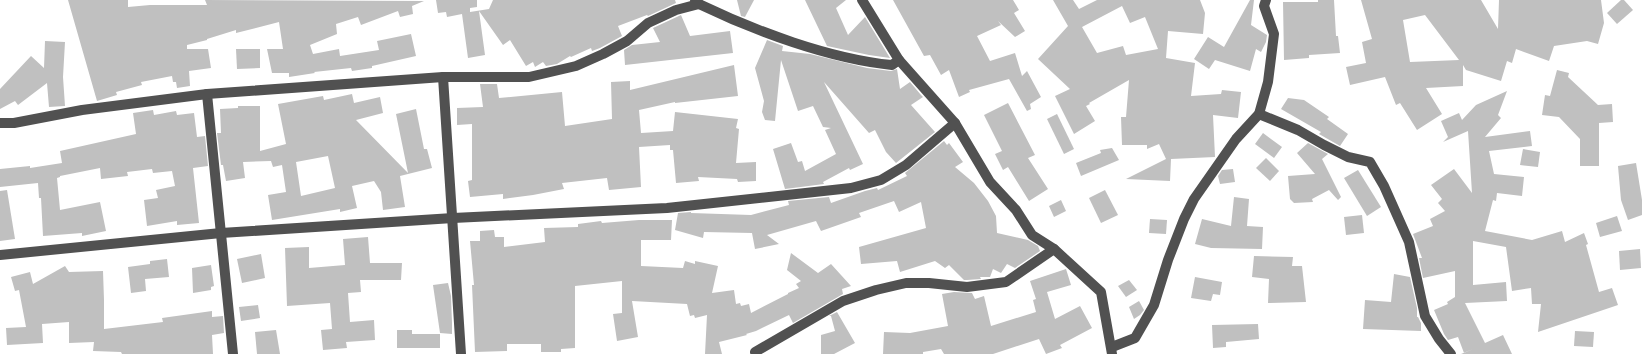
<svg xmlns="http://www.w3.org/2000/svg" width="1642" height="354" font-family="Karla,sans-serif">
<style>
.building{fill:#c0c0c0;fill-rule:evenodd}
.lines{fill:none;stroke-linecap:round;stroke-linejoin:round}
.minor{stroke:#515151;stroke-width:10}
</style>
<rect width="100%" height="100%" fill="#fff"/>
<g class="building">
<polygon points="68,0 128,0 128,7 150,5 207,5 205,0 424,1 412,6 413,14 400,17 398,11 361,25 358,17 336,24 337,34 310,45 313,54 339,49 340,56 379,50 377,41 411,34 416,56 372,66 372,68 352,71 351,68 314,72 315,73 289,77 289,73 272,73 267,49 283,49 279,22 236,33 236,30 207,39 207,40 187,45 187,49 208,49 211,68 189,71 190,86 177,88 176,82 173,82 172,76 141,82 142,85 116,92 117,95 97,101"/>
<polygon points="436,0 477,0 477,7 470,8 470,12 489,9 493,0 675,0 676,3 648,16 647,15 618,26 622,36 600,48 592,51 591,48 571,57 570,56 557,64 546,66 543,62 535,67 533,62 526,66 510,40 503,45 479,11 485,55 468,58 462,14 447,17 446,12 438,13"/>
<polygon points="737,0 754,0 745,17 741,16"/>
<polygon points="805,0 846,0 836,8 848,35 865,17 890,58 869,55 827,46"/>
<polygon points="893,0 1013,0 1019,10 1014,13 1025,31 1015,37 998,21 1001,25 977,36 990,61 1015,53 1022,76 1027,71 1041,97 1030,104 1031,109 1027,111 1009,79 969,90 970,92 959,97 949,70 941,75 930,55 924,56"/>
<path d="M1053,0H1073L1079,9L1097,0H1200L1205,13L1203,34L1168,31L1166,58L1195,63L1191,96L1221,94L1222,90L1241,92L1238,118L1213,115L1215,157L1171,159L1170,181L1126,179L1166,159L1159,144L1147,149V145H1122L1121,117H1126L1129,80L1089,103L1090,104L1086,106L1095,121L1074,134L1055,96L1070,89L1038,59L1068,26ZM1122,6L1130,23L1145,17L1158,49L1126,55L1123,46L1097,53L1082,27Z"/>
<polygon points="1250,0 1254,0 1251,25 1267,35 1266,42 1261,52 1256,49 1250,71 1215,60 1209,69 1194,59 1208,37 1224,47"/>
<polygon points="1318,0 1334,0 1336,36 1338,36 1340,53 1309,55 1309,58 1284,60 1283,2 1318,2"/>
<path d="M1361,0H1481L1498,29L1499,0H1601L1604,23L1598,44L1587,41L1554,46L1549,61L1516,49L1512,63L1507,61L1501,81L1466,70L1463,65V86L1426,88L1442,114L1417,130L1400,103L1396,105L1385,77L1350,85L1346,67L1366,63L1362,42L1372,39ZM1425,15L1459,60L1410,62L1403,20Z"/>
<polygon points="1621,0 1624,0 1633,10 1617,24 1607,13"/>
<polygon points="681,15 690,36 730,31 733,53 625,65 624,50 632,45 660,42 653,28"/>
<polygon points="767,40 783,46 782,51 810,54 867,68 891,71 897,69 900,89 910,82 921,95 923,97 911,105 935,132 896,163 886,152 875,130 869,133 824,82 863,164 850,170 849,168 823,182 824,184 785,189 773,149 791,143 798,162 802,161 805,171 836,154 825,130 831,128 823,127 813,106 798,111 781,60 775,121 765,120 762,112 764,101 755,68"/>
<polygon points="45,41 65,42 63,77 65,106 49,107 47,83 18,105 15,101 0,109 0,89 31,56 44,68"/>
<polygon points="236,49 260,49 260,68 237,69"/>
<polygon points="734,65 738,96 675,103 675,102 639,110 641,133 673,131 675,112 738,119 736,128 739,129 736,163 756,162 756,181 738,182 737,179 698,177 699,181 676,183 673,150 670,150 670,145 639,147 641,187 609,190 607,178 562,183 564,189 533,195 503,199 503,194 470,197 468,181 472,180 472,124 457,125 457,108 483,107 480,84 497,84 499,98 562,92 565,126 612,119 611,82 630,81 630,90"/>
<polygon points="1557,70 1569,73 1568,77 1598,105 1612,104 1613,122 1599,123 1599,166 1580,166 1580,139 1559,117 1542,115 1545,95 1550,96"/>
<polygon points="1507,91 1498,115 1501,118 1485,137 1530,131 1532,146 1489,151 1494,174 1524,177 1522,196 1497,193 1496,201 1493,200 1485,231 1532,240 1562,231 1565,242 1584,233 1588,244 1586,245 1599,292 1612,288 1618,305 1538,332 1541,304 1532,304 1531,288 1512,291 1506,247 1473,241 1473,285 1506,282 1507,301 1465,303 1485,343 1503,335 1512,354 1461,354 1473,349 1464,353 1458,337 1448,340 1444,334 1434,310 1448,304 1447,302 1455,297 1455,271 1423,278 1419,258 1422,258 1413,234 1433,226 1430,219 1445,211 1438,203 1442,199 1431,185 1454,169 1472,193 1468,131 1443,142 1448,137 1441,121 1459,113 1462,120 1476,105"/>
<path d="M352,94L354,103L380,97L383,113L356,120L408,173L396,114L416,109L424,149H427L432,168L400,176L405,207L383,210L381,192L374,181L352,186L357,208L340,212V209L272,220L268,195L286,192L282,165L273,167L271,161L243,162L245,178L226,181L223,165H221L217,133H221L220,109L238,108V106H260V151L286,144L278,104L323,96L324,100ZM328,156L335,188L301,196L296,162Z"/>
<polygon points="1288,98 1304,100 1329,117 1327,119 1348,134 1340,146 1319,134 1321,132 1281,109"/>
<polygon points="1008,103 1035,155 1028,158 1048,189 1029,201 1008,167 1003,170 995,154 1002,151 984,115"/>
<polygon points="153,110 154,115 176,111 177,115 194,113 197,137 205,136 208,166 193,168 199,223 177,225 177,221 147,226 144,200 158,198 156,190 175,186 172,171 153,173 152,169 127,172 128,176 101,179 100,168 60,176 60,177 57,178 60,210 100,202 106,231 82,236 82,233 43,236 41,198 39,198 38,183 0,187 0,169 30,166 30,168 62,163 60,151 136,134 133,113"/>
<polygon points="1057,114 1074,149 1064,154 1047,119"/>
<polygon points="1263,133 1282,147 1274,158 1255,144"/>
<polygon points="944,141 947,145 949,143 963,162 955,167 974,183 988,201 996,216 997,233 1028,240 1038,246 1040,251 1015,268 1007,264 1001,273 993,269 990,277 980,277 981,279 967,280 964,280 949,265 945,268 935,261 900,272 897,261 861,264 859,247 926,228 921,202 899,212 894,201 859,213 861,217 821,231 816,221 767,235 779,244 755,249 752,233 704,232 703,238 675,230 678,213 691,212 691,213 751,215 789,205 788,201 829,197 831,203 865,191 877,188 878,190 907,176 905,173"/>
<polygon points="1308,143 1328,154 1322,159 1341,197 1338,200 1329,190 1312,199 1313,202 1294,203 1290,199 1288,176 1315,174 1297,153"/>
<polygon points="1112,148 1119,160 1081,176 1076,163 1101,153 1100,150"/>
<polygon points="1523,149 1540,152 1538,167 1520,165"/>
<polygon points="1266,158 1279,171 1270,181 1256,168"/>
<polygon points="1636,163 1642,200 1642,215 1628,220 1621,200 1618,166"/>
<polygon points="1233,169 1235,182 1220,184 1218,176 1222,170"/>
<polygon points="1358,170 1381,207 1367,216 1344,178"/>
<polygon points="7,190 15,239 0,241 0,191"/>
<polygon points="1105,190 1118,215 1101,223 1089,198"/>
<polygon points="1234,197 1249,199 1247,226 1263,227 1262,249 1211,248 1195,244 1202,219 1231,226"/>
<polygon points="1061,200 1066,211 1054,217 1049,206"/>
<polygon points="1362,215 1364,233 1346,235 1344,217"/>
<polygon points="1617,216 1622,231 1600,237 1596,223"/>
<polygon points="1150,219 1167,220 1166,234 1149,233"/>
<polygon points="639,220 672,220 671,240 641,240 641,266 683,268 685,261 695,264 695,261 718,266 712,293 734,290 736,304 740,303 741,306 749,304 751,313 788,294 788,293 799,288 796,284 801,281 787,270 791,253 818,273 831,264 851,286 842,289 843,294 793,323 789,315 756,331 746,334 747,335 719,342 722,354 705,354 707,315 695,318 694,315 690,316 687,304 632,301 638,337 617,341 613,314 622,313 622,281 575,286 575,348 561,349 561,352 541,352 541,344 507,344 507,351 475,352 472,285 474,285 470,241 480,241 480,231 494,230 495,237 504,237 504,247 545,242 544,228 578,227 578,224 601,221 602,223"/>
<polygon points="368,237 370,263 402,263 401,280 360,280 361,292 348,293 350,322 374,320 375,340 346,342 347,348 323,350 321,330 332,329 330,303 287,306 285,248 309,247 309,268 345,265 343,239"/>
<polygon points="1640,249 1641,268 1620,270 1619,251"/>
<polygon points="261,254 265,278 242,283 237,259"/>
<polygon points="1254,256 1293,257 1292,266 1302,266 1306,302 1268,303 1269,279 1252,277"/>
<polygon points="167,259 169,277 145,279 146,291 131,293 128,267 150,264 150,261"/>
<polygon points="211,265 214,286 211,287 211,290 193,293 192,268"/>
<polygon points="65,266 69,272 103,271 104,300 104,329 163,322 162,318 212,311 212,317 223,316 224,333 212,335 213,354 122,354 121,352 93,351 94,342 69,343 69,322 42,324 43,343 7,345 6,328 26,327 19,290 15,291 11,277 30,272 33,284"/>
<polygon points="1066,269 1071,285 1047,292 1055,319 1080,306 1092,328 1060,345 1062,348 1046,354 1039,339 993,354 944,354 941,349 923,352 923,354 883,354 884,332 910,333 948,326 942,294 954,292 972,293 975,299 984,296 991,326 1036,312 1033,300 1036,299 1030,281"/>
<polygon points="1394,274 1410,277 1417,308 1417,317 1418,317 1421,323 1421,331 1363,329 1365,300 1391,302"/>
<polygon points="1195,277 1222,282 1220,295 1213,294 1211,301 1191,298"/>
<polygon points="1129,280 1137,290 1126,297 1118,286"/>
<polygon points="448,283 451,296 452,323 452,334 440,333 433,285"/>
<polygon points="1139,301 1144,310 1140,315 1134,319 1129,307"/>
<polygon points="258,305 260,318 241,321 239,307"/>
<polygon points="837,312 855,343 834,354 821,354 821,335 835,331 831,316 829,316"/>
<polygon points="1258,324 1259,339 1226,342 1226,347 1213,348 1212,325"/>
<polygon points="276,330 280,354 257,354 255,332"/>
<polygon points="397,330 412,330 412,334 440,334 440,348 397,348"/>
<polygon points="1575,331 1594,332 1593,347 1574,346"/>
</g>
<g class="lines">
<g class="minor">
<path d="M695,0L699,4C755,31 830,59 892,65L899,60"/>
<polyline points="862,0 899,60 955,123 990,182 1016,210 1032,235 1054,249 1101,292 1112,354"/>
<polyline points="443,77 461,354"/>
<polyline points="207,94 233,354"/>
<polyline points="1259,114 1298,130 1324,145 1348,157 1370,162 1384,186 1409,242 1425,316 1439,339 1451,354"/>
<polyline points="0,123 14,123 82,110 207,94 443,77 529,77 576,66 603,54 627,41 648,23 676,10 699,4"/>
<polyline points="0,255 221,233 453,218 667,208 851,188 881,180 906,165 955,123"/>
<polyline points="1112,347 1135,338 1154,305 1168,260 1184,219 1194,199 1236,139 1259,114 1268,82 1274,34 1264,6 1266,0"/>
<polyline points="755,352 843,301 876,290 906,283 929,283 967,287 1006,282 1054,249"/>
</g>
</g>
</svg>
